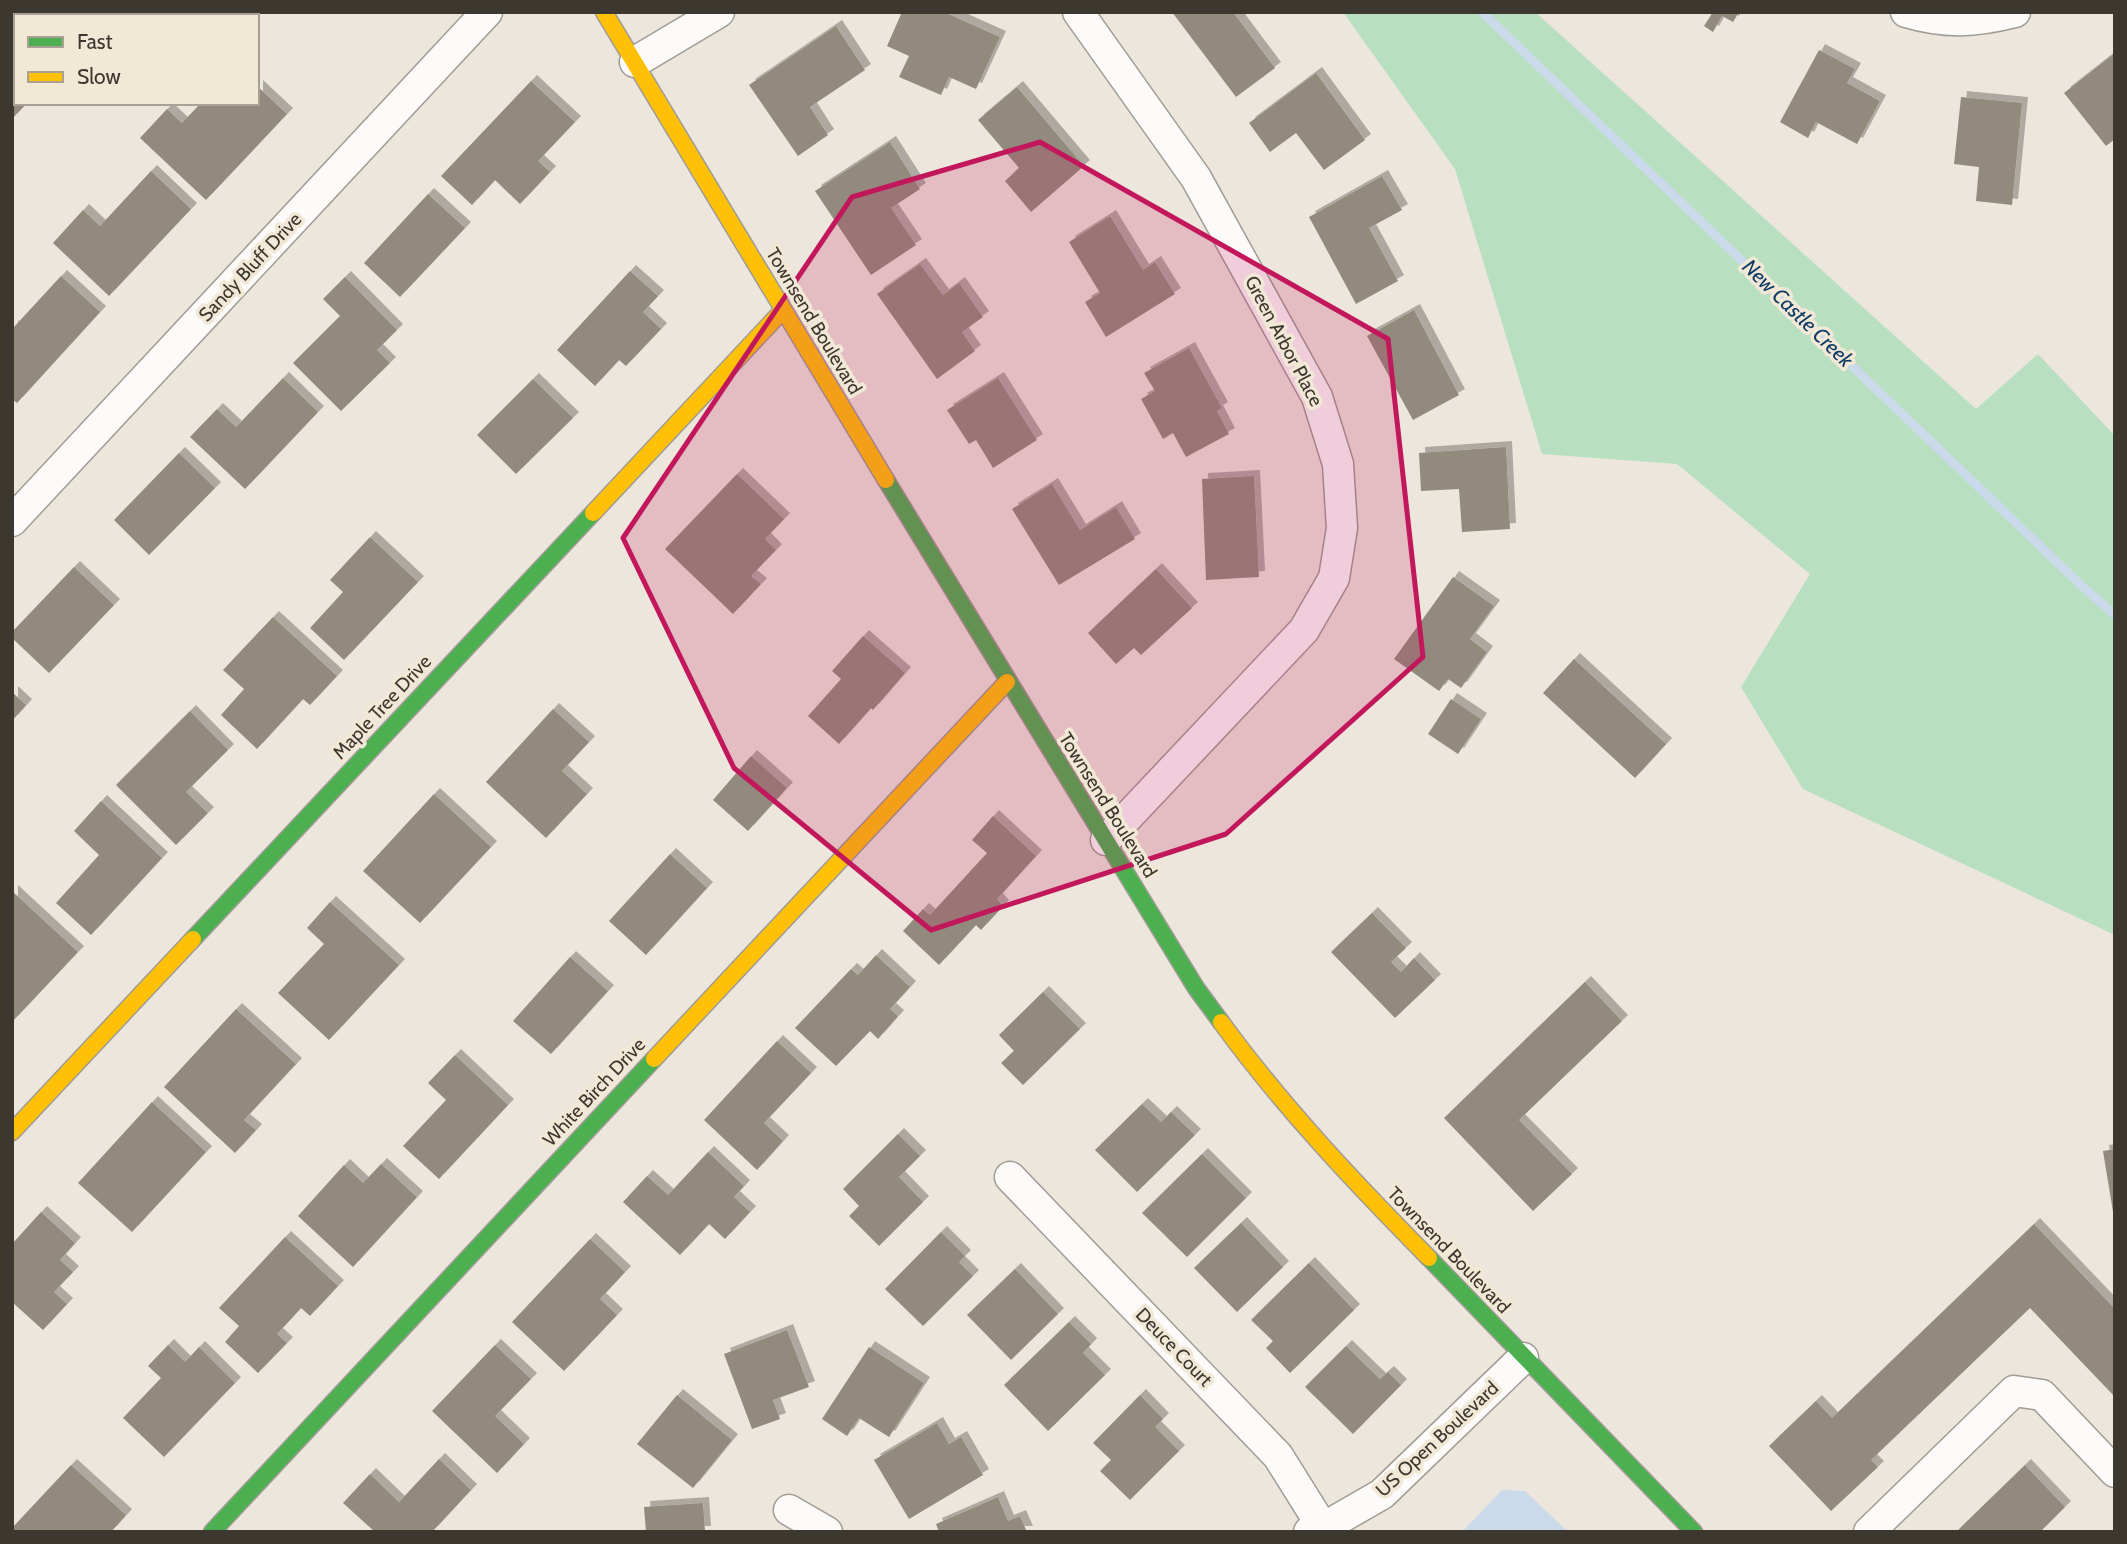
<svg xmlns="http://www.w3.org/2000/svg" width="2127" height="1544" font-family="Cabin,sans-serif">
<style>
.green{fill:#b7dfc0}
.water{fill:#cadaeb}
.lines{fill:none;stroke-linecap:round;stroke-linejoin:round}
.stream{stroke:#cadaeb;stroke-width:9}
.building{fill:#928b7d;filter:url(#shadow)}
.street-casing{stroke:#a09c94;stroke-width:33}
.fast-casing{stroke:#a09c94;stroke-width:19}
.slow-casing{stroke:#a09c94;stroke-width:19}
.street{stroke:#fcfbfa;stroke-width:30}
.fast{stroke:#4caf50;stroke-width:16}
.slow{stroke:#ffc107;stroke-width:16}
.marked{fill:#c2185b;fill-opacity:0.2;stroke:#c2185b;stroke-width:5;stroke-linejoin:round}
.labels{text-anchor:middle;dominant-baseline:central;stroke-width:7;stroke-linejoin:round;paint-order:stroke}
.street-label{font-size:19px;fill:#3c3830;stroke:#f2e8d6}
.water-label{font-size:21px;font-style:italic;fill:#113c68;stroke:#f2e8d6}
</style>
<defs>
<filter id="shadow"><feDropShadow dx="6" dy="-6" stdDeviation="0" flood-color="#0004"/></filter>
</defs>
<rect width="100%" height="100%" fill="#ece6dc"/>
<polygon class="green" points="1343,12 1535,12 1976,409 2038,354 2115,436 2115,935 1803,789 1741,687 1810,574 1677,464 1542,454 1455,169"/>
<polygon class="water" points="1502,1490 1525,1491 1568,1532 1462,1532"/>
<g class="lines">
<polyline class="stream" points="1482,12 2083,587 2115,615"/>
</g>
<g class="building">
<polygon points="12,12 18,16 16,16 16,64 12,67"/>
<polygon points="902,12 944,12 1000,37 976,89 949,77 941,95 899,77 909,56 887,46"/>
<polygon points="1172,12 1233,12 1275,68 1236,97"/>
<polygon points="1713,12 1739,12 1733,22 1722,16 1713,32 1704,26"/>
<polygon points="836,26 865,70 810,107 828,135 798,156 749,85"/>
<polygon points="1819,50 1855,69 1847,83 1880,101 1857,144 1816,122 1808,138 1780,122"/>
<polygon points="2115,53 2115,139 2106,146 2064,93"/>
<polygon points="1316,73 1365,140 1324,170 1296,133 1270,152 1249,123"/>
<polygon points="531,81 575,122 538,161 550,172 520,204 495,180 472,205 441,176"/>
<polygon points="12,82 16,86 16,103 27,103 12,119"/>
<polygon points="257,86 287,114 206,200 140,138 167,109 182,123 201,103 257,103"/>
<polygon points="1017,87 1084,166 1031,212 1005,181 1019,168 978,120"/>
<polygon points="1961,97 2022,103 2012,205 1976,201 1979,167 1954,164"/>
<polygon points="890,142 920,189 891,208 916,245 871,275 815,191"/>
<polygon points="151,171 191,209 109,296 53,243 83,210 100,226"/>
<polygon points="1382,176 1402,210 1369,228 1398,281 1356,304 1309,217"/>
<polygon points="428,194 465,228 400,297 364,263"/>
<polygon points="1110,216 1143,270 1155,262 1175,294 1106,337 1085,302 1100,293 1069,242"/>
<polygon points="920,264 943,295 959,283 983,317 962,332 975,351 937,379 877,294"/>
<polygon points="630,271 658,296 643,312 661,329 626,366 619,360 595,386 557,350"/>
<polygon points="61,276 100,312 17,403 12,399 12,326 14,327"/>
<polygon points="345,277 397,330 377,350 390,363 341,411 293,363 340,316 323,299"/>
<polygon points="1414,310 1459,395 1413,420 1367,336"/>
<polygon points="1189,348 1222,408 1217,411 1229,434 1186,457 1173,433 1163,439 1141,399 1155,391 1144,373"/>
<polygon points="283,378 318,412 245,489 190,437 217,409 236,427"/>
<polygon points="998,378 1037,440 993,468 976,440 969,444 947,410"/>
<polygon points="533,379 573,418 516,474 477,435"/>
<polygon points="1506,447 1510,529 1462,532 1459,489 1421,491 1419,453"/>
<polygon points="179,453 215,488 149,555 114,520"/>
<polygon points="737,474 784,519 765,539 776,550 751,576 761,584 733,614 665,549"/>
<polygon points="1254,476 1259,577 1206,580 1202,479"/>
<polygon points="1052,484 1080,530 1116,507 1135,539 1059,585 1012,509"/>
<polygon points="370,537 418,582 344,660 310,628 343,592 330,580"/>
<polygon points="74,567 114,605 49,673 12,638 12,632"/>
<polygon points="1156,569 1192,608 1141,655 1134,648 1116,664 1088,633"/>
<polygon points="1453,577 1494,606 1470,639 1487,652 1461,688 1448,679 1439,691 1394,659"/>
<polygon points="273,617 337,676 310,705 303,699 257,749 221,715 244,689 223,670"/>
<polygon points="863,636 905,673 873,710 871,708 839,744 808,716 841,679 832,671"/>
<polygon points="1574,659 1666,744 1635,778 1543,693"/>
<polygon points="12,692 26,705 12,721"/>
<polygon points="1451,699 1481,719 1458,754 1428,734"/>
<polygon points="553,709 589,742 562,771 587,794 546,838 486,782"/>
<polygon points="190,711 228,750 186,792 208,813 176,845 116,785"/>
<polygon points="751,756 787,788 748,831 713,800"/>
<polygon points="434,794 491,847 420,923 363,871"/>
<polygon points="101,801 162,858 91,935 56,903 99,855 74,831"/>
<polygon points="993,816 1036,856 997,899 1003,906 981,930 976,925 939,965 903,931 923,909 930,915 987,853 972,840"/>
<polygon points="670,854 707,888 646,955 609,921"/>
<polygon points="12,891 78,952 12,1022"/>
<polygon points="330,902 399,965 329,1040 278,993 324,944 307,928"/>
<polygon points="1372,913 1406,948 1391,962 1401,972 1414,958 1435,980 1395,1018 1331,952"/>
<polygon points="876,955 910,987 890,1009 898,1016 878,1039 870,1031 836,1066 795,1028 851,969 858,975"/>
<polygon points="570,957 608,991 551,1054 513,1021"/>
<polygon points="1585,982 1622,1021 1519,1120 1572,1174 1533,1211 1444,1118"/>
<polygon points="1043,992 1080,1029 1023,1085 1001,1063 1014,1051 999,1035"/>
<polygon points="236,1009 296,1064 244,1120 256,1130 235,1153 164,1087"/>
<polygon points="777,1041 811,1073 764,1123 783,1141 757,1170 704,1120"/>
<polygon points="455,1055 508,1105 439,1179 403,1146 446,1100 428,1083"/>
<polygon points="152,1102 206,1152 132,1232 78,1183"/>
<polygon points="1142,1104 1161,1122 1171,1112 1195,1135 1137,1192 1095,1150"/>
<polygon points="898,1134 920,1156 899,1177 923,1202 879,1246 849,1216 859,1206 843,1189"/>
<polygon points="2115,1149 2115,1212 2113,1212 2103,1151"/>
<polygon points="708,1152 744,1186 734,1197 750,1212 725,1239 709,1224 680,1255 623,1202 647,1176 668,1195"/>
<polygon points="1202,1154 1246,1198 1187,1257 1142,1213"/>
<polygon points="381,1164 417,1197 353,1267 298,1216 344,1165 363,1183"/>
<polygon points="41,1212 75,1243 60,1260 73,1272 54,1292 67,1304 43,1330 12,1302 12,1244"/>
<polygon points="1241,1223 1283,1267 1237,1312 1194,1268"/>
<polygon points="2034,1224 2115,1309 2115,1397 2030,1308 1871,1460 1878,1467 1831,1511 1769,1446 1816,1401 1832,1418"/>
<polygon points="941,1232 965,1256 959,1262 973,1276 923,1326 885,1289"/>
<polygon points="285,1237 338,1286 310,1316 301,1308 277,1334 287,1343 258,1373 225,1342 239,1326 219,1308"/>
<polygon points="590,1239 625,1272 600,1299 617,1315 564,1371 512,1322"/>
<polygon points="1309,1263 1354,1310 1290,1373 1266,1348 1273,1341 1251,1320"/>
<polygon points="1015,1269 1058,1314 1011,1360 967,1315"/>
<polygon points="1069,1322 1091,1344 1083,1353 1105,1375 1048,1431 1004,1385"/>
<polygon points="787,1330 809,1387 773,1400 780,1419 752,1429 724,1354"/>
<polygon points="168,1345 185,1362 199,1347 235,1383 164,1457 123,1418 161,1378 148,1366"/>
<polygon points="495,1345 531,1379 495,1416 524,1444 497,1473 432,1411"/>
<polygon points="1346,1346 1380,1379 1388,1372 1401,1385 1353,1434 1305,1387"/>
<polygon points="869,1347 924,1383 889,1437 859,1418 847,1436 822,1419"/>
<polygon points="677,1395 732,1440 693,1488 637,1444"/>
<polygon points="1140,1395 1163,1419 1155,1427 1179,1451 1130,1500 1100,1471 1111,1460 1093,1443"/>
<polygon points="937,1423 949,1444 961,1437 983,1475 909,1519 874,1460"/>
<polygon points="439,1459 471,1490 432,1532 375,1532 343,1503 370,1474 399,1502"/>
<polygon points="71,1465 126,1515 111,1532 12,1532 12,1528"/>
<polygon points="2025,1465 2065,1507 2040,1532 1956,1532"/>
<polygon points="998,1497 1008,1521 1020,1516 1027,1532 939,1532 936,1524"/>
<polygon points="703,1503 705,1532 646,1532 644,1507"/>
</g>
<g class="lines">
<g class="street-casing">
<g id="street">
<polyline points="1078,12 1196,178 1317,397 1338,464 1342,528 1334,578 1304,630 1106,840"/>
<path d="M1906,12C1946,24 1975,22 2015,12"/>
<polyline points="635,62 719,12"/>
<polyline points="12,521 487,12"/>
<polyline points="1010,1177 1278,1456 1323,1528"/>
<polyline points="789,1510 827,1532"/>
<polyline points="1309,1532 1323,1528 1382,1494 1523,1358"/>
<polyline points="1869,1532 2014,1391 2042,1395 2115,1472"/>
</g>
</g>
<g class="fast-casing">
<g id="fast">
<polyline points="886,480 1196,988 1221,1022"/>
<polyline points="193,939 593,513"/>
<polyline points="1429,1258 1694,1532"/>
<polyline points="212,1532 654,1059"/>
</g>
</g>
<g class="slow-casing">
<g id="slow">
<polyline points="604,12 886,480"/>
<polyline points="593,513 783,310"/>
<path d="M1221,1022C1283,1107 1355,1183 1429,1258"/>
<polyline points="654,1059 1007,682"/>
<polyline points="12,1132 193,939"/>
</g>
</g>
<use href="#street" class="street"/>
<use href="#fast" class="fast"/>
<use href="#slow" class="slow"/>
</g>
<path class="marked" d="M1040,142L1388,339L1423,657L1226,834L931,930L734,768L623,538L852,197Z"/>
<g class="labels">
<g class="street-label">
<text transform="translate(250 267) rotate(-47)">Sandy Bluff Drive</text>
<text transform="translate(814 321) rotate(59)">Townsend Boulevard</text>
<text transform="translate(1284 341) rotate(62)">Green Arbor Place</text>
<text transform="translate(382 707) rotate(-47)">Maple Tree Drive</text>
<text transform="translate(1108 805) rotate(58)">Townsend Boulevard</text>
<text transform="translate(594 1092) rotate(-47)">White Birch Drive</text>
<text transform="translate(1449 1250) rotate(46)">Townsend Boulevard</text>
<text transform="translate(1174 1347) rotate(46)">Deuce Court</text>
<text transform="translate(1437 1439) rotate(-43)">US Open Boulevard</text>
</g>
<g class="water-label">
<text transform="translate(1798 313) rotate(44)">New Castle Creek</text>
</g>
</g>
<rect width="2127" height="1544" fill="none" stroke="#3c3830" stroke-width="28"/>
<rect x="14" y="14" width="245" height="91" fill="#f2e8d6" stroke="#a9a294" stroke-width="2"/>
<rect x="28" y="37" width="35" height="10" fill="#4caf50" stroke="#a9a294" stroke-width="2"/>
<text x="77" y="49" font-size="21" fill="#3c3830">Fast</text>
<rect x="28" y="72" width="35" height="10" fill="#ffc107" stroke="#a9a294" stroke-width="2"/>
<text x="77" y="84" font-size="21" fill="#3c3830">Slow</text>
</svg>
